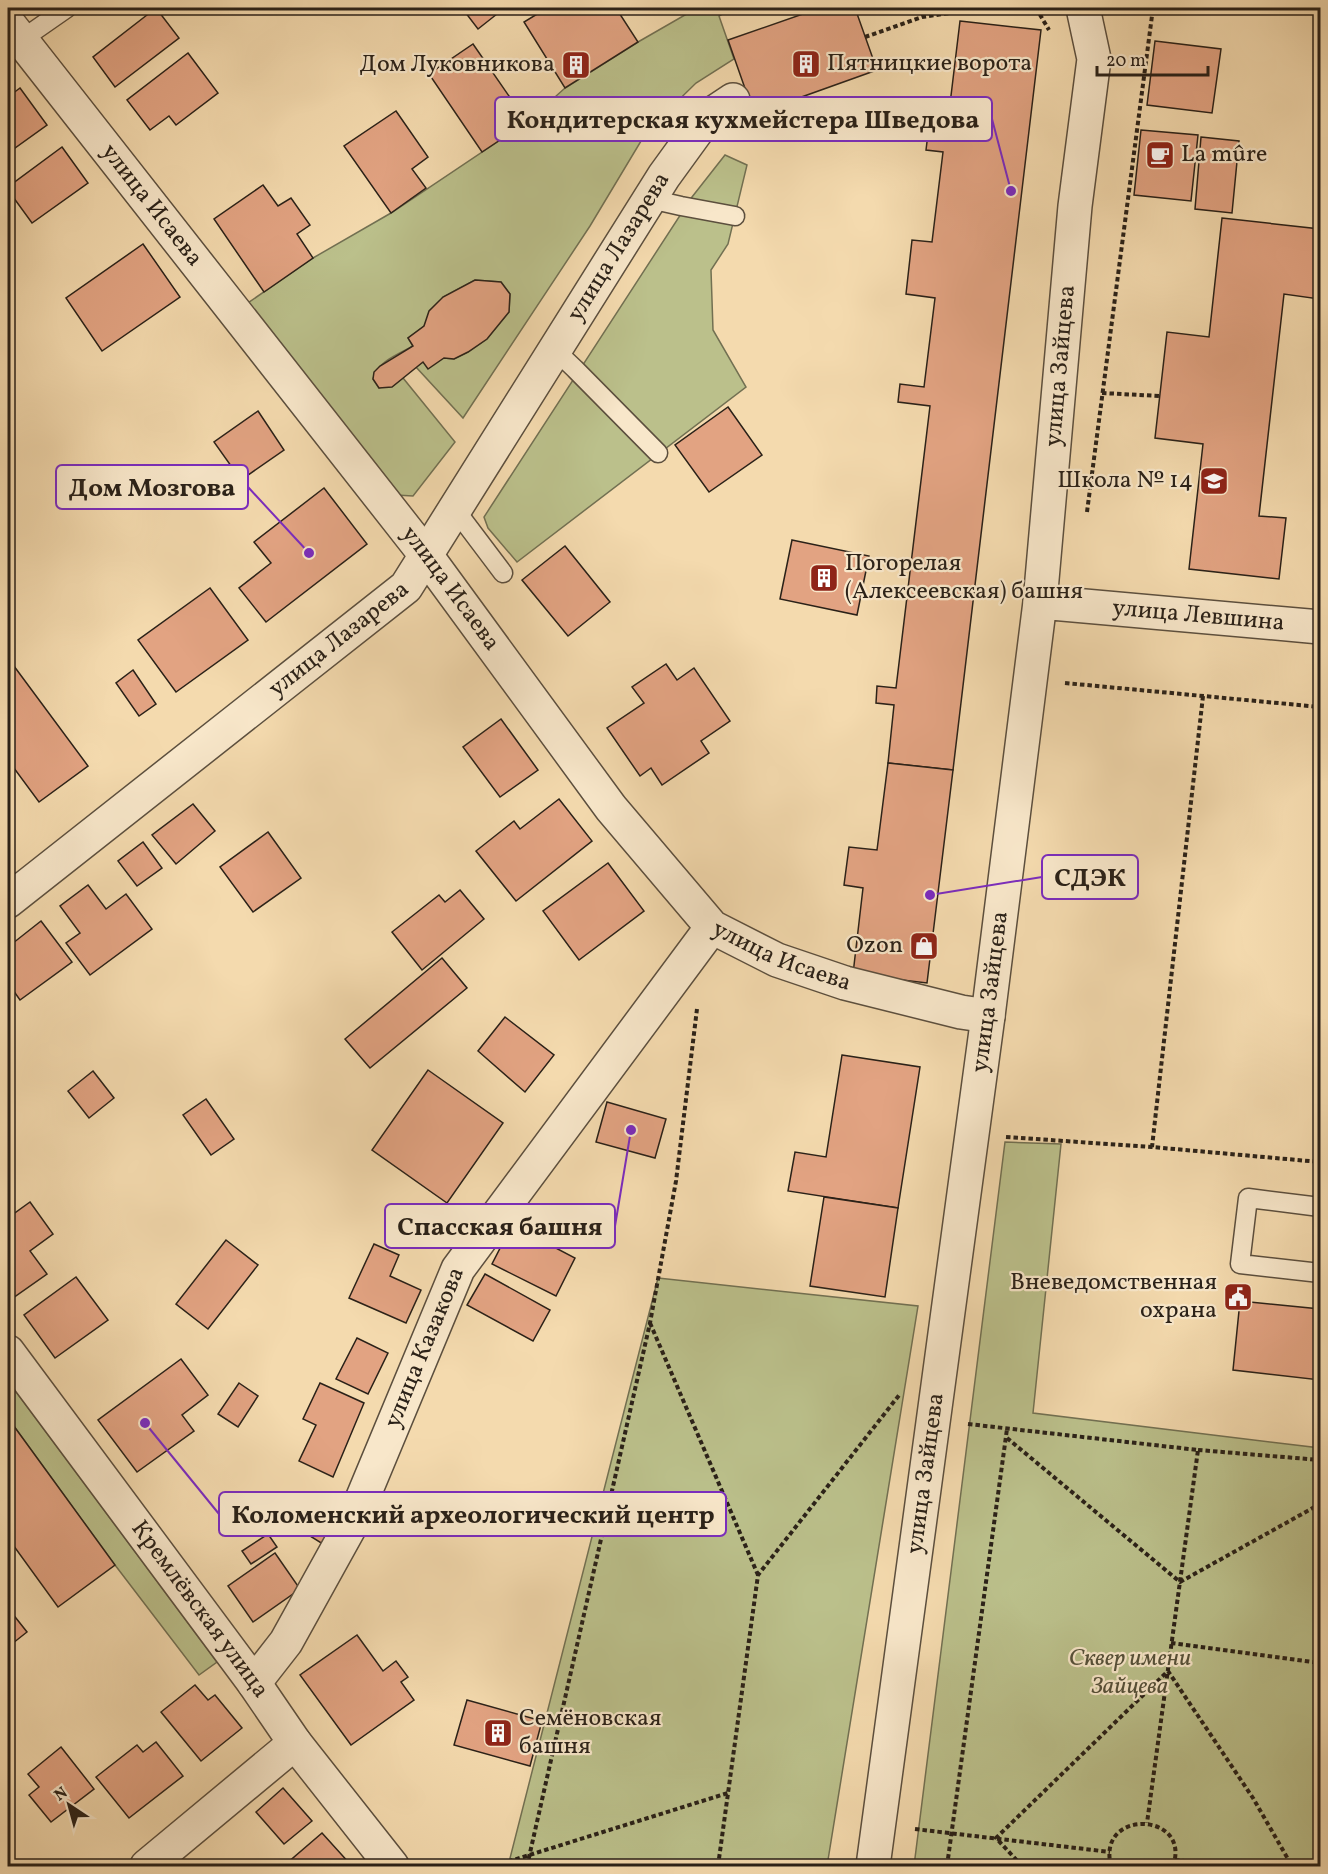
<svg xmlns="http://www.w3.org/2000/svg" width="1328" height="1874" font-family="Vollkorn,serif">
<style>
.green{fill:#bbc08b;stroke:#727052;stroke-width:1.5}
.building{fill:#e2a382;stroke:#2a2118;stroke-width:1.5}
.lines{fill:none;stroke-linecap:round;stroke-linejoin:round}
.service-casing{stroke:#5c4f3e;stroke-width:21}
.minor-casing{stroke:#5c4f3e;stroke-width:36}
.tertiary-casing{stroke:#5c4f3e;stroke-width:36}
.path{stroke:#2a2118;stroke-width:4;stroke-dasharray:4.5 3;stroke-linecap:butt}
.service{stroke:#f8e7ca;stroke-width:18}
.minor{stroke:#f8e7ca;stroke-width:33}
.tertiary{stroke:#f8e7ca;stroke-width:33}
.labels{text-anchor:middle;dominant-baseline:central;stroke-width:4.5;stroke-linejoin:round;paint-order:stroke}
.poi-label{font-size:24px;fill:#2a2118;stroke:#f8e7ca;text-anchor:start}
.street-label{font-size:24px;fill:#2a2118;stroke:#f8e7ca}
.park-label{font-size:24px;font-style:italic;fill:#56513a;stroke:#f8e7ca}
.leader{fill:none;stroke:#7b2cbf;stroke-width:2}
.callout-dot{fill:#7b2cbf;stroke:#f8e7ca;stroke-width:2}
.callout{fill:#f8e7ca;stroke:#7b2cbf;stroke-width:2}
.callout-label{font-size:26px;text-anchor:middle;font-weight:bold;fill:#2a2118}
</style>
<rect width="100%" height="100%" fill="#f4daae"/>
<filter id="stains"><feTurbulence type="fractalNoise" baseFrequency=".00333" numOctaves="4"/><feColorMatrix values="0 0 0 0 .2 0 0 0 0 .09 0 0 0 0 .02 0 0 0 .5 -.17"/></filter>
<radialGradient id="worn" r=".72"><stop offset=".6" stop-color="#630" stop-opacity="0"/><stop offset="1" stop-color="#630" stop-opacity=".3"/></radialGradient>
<g class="green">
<path d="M697,8H733L719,16L734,59L696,83L647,131L590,226L463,418L416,367L423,362L444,358L454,359L468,352L487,339L509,312L510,294L501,282L475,280L443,297L424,326L408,338L413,346C399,354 376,362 373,379L379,388L403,378L455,442L413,496L396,495L245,305L313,258L391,213L527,122L565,88L638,42Z"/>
<polygon points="725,155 747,165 728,244 711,270 713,330 746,387 517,562 488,528 484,517 692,197"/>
<polygon points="1005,1142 1061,1144 1033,1413 1320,1448 1320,1866 914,1866"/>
<polygon points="658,1278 918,1306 827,1866 508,1866"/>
<polygon points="8,1381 217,1662 199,1675 115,1565 8,1418"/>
</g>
<g class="building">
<polygon points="156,8 179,38 115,87 93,57"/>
<polygon points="462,8 492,8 497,14 478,29"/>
<polygon points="547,8 616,8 638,42 565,88 524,22"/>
<polygon points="820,8 855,8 877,70 754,114 728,40"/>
<polygon points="855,8 875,8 857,14"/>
<polygon points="960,21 1041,30 953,770 888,763 894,705 876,703 877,686 896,688 930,406 898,402 900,384 924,387 935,298 906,294 912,240 932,242 943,152 926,150 932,101 950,104"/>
<polygon points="1155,41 1221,49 1212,113 1147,105"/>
<polygon points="473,44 527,122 482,152 429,74"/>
<polygon points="188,53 218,93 176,125 169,116 150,130 127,100"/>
<polygon points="20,88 47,125 8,153 8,97"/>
<polygon points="396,111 428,157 412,169 426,188 391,213 344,146"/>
<polygon points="1141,130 1198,135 1191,201 1134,195"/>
<polygon points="1201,137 1239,141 1232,213 1195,209"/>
<polygon points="62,147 88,183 32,223 8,190 8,187"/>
<polygon points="263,185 278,206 291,198 310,225 297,234 313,258 264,292 214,219"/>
<polygon points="1222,218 1320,229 1319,299 1284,294 1259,516 1286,518 1279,579 1189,569 1203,444 1155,438 1167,332 1209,337"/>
<polygon points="143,244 180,297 102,351 66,298"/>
<polygon points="475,280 501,282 510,294 509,312 487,339 468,352 454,359 444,358 428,369 423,362 392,387 379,388 373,379 374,372 380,366 413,346 408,338 424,326 429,311 443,297"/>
<polygon points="728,407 762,455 709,492 675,445"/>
<polygon points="258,411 284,450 241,480 214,442"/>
<polygon points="324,488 367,544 266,622 239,588 271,563 254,542"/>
<polygon points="792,540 869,556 857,615 780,599"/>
<polygon points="565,546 610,602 568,636 522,580"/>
<polygon points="210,588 248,640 176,692 138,640"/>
<polygon points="8,658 88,766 39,802 8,760"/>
<polygon points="666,664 677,680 694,668 730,721 701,741 709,753 662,785 651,768 640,776 607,728 644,703 632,687"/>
<polygon points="133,670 156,704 139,716 116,683"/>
<polygon points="501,719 538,770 500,797 463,747"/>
<polygon points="888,763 953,770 927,983 853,974 863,888 844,885 849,847 877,850"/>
<polygon points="559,799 592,841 516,901 476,851 514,821 520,829"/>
<polygon points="193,804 215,831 176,864 152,835"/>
<polygon points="268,832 301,878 253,912 220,867"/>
<polygon points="143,842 162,868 137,886 118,861"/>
<polygon points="608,863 644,911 579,960 543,911"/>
<polygon points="88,885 106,909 126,894 152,929 90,975 66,943 80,933 60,906"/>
<polygon points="460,890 484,919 422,970 392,932 439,895 445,902"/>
<polygon points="41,921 72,962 20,1000 8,983 8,947"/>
<polygon points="442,958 467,988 370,1068 345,1039"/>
<polygon points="505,1017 554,1055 525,1092 478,1051"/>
<polygon points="842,1055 920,1067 898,1208 788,1191 795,1152 826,1157"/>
<polygon points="428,1070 503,1123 447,1203 372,1150"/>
<polygon points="93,1071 114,1098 89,1118 68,1091"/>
<polygon points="206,1099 234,1139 211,1155 183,1115"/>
<polygon points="607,1102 666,1119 655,1158 596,1142"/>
<polygon points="824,1197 898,1208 885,1297 810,1286"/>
<polygon points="30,1202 53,1234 30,1251 47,1274 10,1300 8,1295 8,1218"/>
<polygon points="512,1225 575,1258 556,1296 492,1264"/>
<polygon points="226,1240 258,1265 208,1329 176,1304"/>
<polygon points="374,1244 399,1255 390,1276 421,1290 406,1323 349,1298"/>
<polygon points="485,1274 550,1310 533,1341 467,1305"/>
<polygon points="76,1277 108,1320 55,1358 24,1315"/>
<polygon points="1240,1301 1320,1309 1320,1380 1233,1370"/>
<polygon points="357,1338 388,1353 368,1394 336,1379"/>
<polygon points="181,1359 208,1395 182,1415 194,1431 137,1472 98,1420"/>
<polygon points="239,1383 258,1396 238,1427 218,1414"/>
<polygon points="320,1383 364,1403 333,1477 299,1461 316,1425 303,1419"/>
<polygon points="8,1418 115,1565 58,1607 8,1538"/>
<polygon points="317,1506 341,1520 326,1546 302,1531"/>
<polygon points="268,1534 277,1547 251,1564 242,1551"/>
<polygon points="275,1553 300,1589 253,1622 228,1586"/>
<polygon points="8,1608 27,1632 8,1647"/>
<polygon points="357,1635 383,1671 396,1661 408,1677 401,1682 414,1700 351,1745 300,1675"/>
<polygon points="195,1685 208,1700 215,1695 242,1728 201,1761 161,1712"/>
<polygon points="467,1700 542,1721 530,1766 454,1745"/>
<polygon points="156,1742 183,1776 129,1818 96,1777 137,1745 143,1752"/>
<polygon points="61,1747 94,1789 51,1822 29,1795 39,1787 28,1774"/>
<polygon points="283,1788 312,1821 284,1844 256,1812"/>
<polygon points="322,1833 351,1865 289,1866 286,1864"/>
</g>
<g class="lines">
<g class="service-casing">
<g id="service">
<polyline points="21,40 67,8"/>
<polyline points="650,199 681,206 735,216"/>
<polyline points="554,349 575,369 658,453"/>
<polyline points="454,508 503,573"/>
<polyline points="1320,1207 1248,1198 1240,1264 1320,1273"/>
</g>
</g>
<g class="minor-casing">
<g id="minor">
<path id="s1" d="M8,23L425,554L611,808L712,927L777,960L845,983L961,1012L988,1016"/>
<path id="s2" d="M1040,602L1075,206L1094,59L1083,8"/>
<path id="s3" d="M8,901L406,587L664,176L701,125L712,114L733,100"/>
<path id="s4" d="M8,1352L254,1683L295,1743L392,1866"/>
<path id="s5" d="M254,1683L286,1642L353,1521L458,1269L712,927"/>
<polyline points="147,1866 295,1743"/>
</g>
</g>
<g class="tertiary-casing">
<g id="tertiary">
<path id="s6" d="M873,1866L988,1016L1040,602L1320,627"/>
</g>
</g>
<g class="path">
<polyline points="1036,8 1049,30"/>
<polyline points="865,37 922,17 984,8"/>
<polyline points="1102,393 1160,396"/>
<polyline points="1087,512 1153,8"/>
<polyline points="1065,683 1320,707"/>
<polyline points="1203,696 1152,1147 1320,1162"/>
<polyline points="1006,1137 1152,1147"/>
<polyline points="650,1323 758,1575"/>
<polyline points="968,1424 1198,1450 1147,1823"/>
<polyline points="1007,1438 1180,1582 1320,1504"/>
<polyline points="1198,1450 1320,1460"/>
<polyline points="1171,1643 1320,1663"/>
<polyline points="915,1829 1110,1852"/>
<polyline points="1175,1860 1227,1866"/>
<polyline points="494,1866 728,1793"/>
<polyline points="527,1866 650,1323 676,1181 697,1009"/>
<polyline points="718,1866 758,1575 900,1394"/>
<polyline points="947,1866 1007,1429"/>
<polyline points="1022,1866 996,1838 1168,1671 1253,1798 1292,1866"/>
<path d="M1111,1866C1096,1808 1192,1812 1173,1866"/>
</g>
<use href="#service" class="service"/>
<use href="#minor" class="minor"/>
<use href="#tertiary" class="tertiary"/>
</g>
<defs>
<g id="building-square" transform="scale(1.5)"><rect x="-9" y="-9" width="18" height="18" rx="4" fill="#8f2418" stroke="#f8e7ca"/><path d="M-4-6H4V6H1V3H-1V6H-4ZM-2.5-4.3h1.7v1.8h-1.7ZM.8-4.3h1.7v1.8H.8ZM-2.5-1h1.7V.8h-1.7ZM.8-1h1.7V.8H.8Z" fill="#fff"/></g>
<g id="cafe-square" transform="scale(1.5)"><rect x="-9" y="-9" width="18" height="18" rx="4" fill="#8f2418" stroke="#f8e7ca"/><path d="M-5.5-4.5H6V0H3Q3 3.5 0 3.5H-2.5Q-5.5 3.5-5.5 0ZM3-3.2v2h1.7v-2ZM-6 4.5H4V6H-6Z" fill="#fff"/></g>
<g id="school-square" transform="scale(1.5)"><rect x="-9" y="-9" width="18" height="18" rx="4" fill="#8f2418" stroke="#f8e7ca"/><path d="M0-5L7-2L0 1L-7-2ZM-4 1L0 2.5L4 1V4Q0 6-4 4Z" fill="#fff"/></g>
<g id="shop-square" transform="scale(1.5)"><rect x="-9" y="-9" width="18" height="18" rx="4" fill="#8f2418" stroke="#f8e7ca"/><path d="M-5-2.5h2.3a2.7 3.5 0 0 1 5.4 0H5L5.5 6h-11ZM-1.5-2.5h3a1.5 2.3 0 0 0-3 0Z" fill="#fff"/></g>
<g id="civic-square" transform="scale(1.5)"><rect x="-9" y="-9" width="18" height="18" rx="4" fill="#8f2418" stroke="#f8e7ca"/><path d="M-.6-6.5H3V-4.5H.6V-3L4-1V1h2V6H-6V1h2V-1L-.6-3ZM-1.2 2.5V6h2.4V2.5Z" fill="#fff"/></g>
</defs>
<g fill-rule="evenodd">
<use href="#building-square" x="806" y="64"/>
<use href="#building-square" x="576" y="65"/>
<use href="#cafe-square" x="1160" y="155"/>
<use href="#school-square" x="1214" y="481"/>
<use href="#building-square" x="824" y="578"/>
<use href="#shop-square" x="924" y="946"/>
<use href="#civic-square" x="1238" y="1297"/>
<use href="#building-square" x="498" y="1733"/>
</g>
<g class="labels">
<g class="poi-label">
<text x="827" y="64">Пятницкие ворота</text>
<text x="555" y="65" text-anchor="end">Дом Луковникова</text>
<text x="1181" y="155">La mûre</text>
<text x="1193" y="481" text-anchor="end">Школа № 14</text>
<text x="845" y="564">Погорелая<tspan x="845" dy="28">(Алексеевская) башня</tspan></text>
<text x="903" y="946" text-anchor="end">Ozon</text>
<text x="1217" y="1283" text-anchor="end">Вневедомственная<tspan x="1217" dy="28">охрана</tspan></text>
<text x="519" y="1719">Семёновская<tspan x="519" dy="28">башня</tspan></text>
</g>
<g class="street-label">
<text stroke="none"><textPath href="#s1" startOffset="232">улица Исаева</textPath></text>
<text stroke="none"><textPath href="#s3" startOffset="908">улица Лазарева</textPath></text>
<text stroke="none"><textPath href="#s2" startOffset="237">улица Зайцева</textPath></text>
<text stroke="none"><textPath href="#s1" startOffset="718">улица Исаева</textPath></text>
<text stroke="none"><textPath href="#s6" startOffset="1434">улица Левшина</textPath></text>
<text stroke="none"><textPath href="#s3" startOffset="422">улица Лазарева</textPath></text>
<text stroke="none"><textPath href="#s1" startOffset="1222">улица Исаева</textPath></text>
<text stroke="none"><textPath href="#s6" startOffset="882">улица Зайцева</textPath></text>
<text stroke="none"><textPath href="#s5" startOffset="378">улица Казакова</textPath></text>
<text stroke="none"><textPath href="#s6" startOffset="396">улица Зайцева</textPath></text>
<text stroke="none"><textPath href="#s4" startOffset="321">Кремлёвская улица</textPath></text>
</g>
<g class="park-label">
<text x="1130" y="1659">Сквер имени<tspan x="1130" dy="28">Зайцева</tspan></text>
</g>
</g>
<path class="leader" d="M1011 191L992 119M309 553L248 487M930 895L1042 877M631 1130L615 1226M145 1423L219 1514"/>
<g class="callout-dot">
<circle cx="1011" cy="191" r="6"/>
<circle cx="309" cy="553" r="6"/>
<circle cx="930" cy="895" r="6"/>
<circle cx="631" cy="1130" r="6"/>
<circle cx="145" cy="1423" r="6"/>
</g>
<g class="callout">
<rect x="495" y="97" width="497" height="44" rx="6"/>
<rect x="56" y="465" width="192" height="44" rx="6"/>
<rect x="1042" y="855" width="96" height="44" rx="6"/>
<rect x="385" y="1204" width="230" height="44" rx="6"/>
<rect x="219" y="1492" width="507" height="44" rx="6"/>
</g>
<g class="callout-label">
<text x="743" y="128">Кондитерская кухмейстера Шведова</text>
<text x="152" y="496">Дом Мозгова</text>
<text x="1090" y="886">СДЭК</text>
<text x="500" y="1235">Спасская башня</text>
<text x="473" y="1523">Коломенский археологический центр</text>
</g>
<rect width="1328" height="1874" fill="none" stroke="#f4daae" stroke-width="30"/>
<rect x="9" y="9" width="1310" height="1856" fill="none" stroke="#2a2118" stroke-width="3"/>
<rect x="15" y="15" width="1298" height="1844" fill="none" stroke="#2a2118" stroke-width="1.5"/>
<g transform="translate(69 1805) rotate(324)" stroke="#f8e7ca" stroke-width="4.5" paint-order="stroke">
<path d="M0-4.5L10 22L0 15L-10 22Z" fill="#2a2118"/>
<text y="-9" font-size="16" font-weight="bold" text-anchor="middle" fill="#2a2118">N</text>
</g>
<path d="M1097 66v9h111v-9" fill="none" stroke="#2a2118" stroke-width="3"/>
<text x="1106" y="66" font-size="18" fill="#2a2118" stroke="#f8e7ca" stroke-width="4.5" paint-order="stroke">20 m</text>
<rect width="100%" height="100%" filter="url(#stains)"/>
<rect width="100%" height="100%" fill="url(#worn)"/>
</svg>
